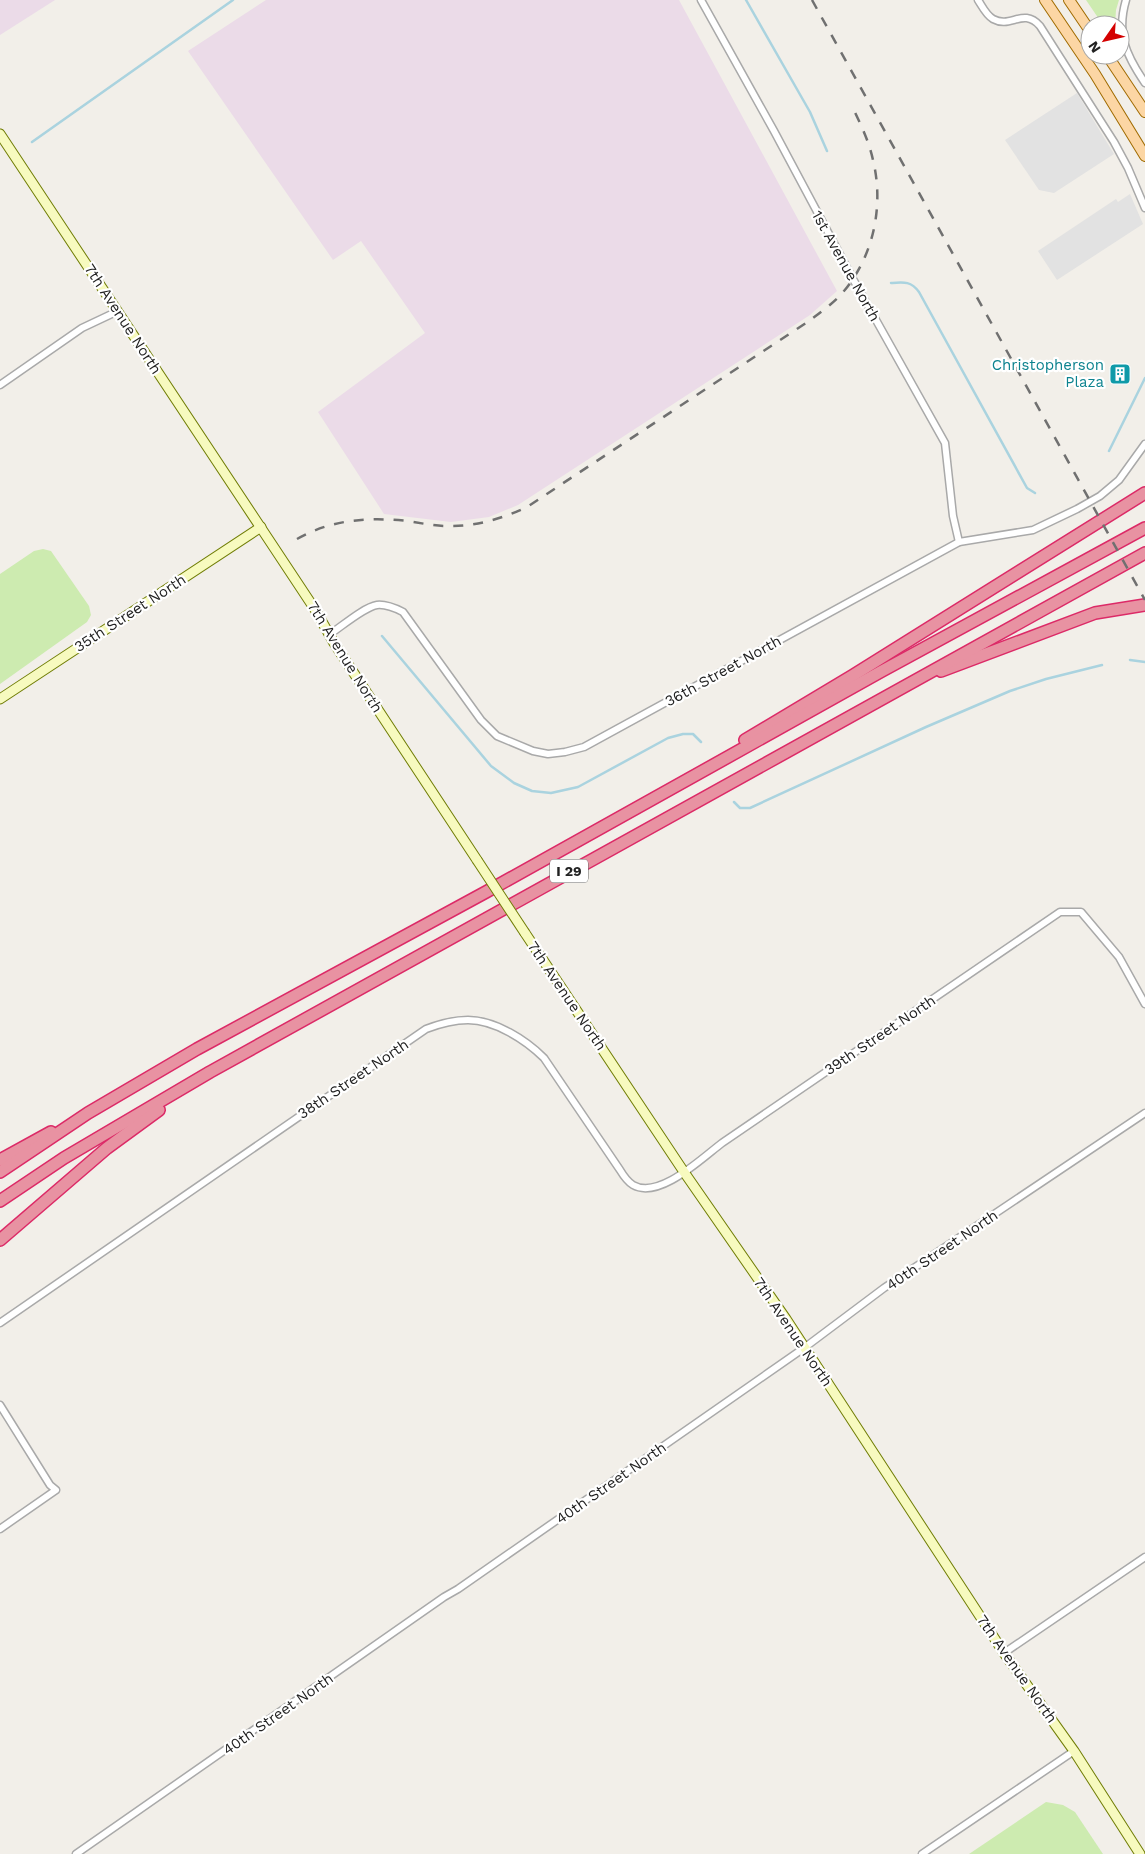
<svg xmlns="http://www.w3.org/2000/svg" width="1145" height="1854" font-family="'Work Sans',sans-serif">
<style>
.industrial{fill:#ebdbe8}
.grass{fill:#cdebb0}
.parking{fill:#e2e2e2}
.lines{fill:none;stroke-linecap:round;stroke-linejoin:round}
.stream{stroke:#aad3df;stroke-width:2.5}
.street-casing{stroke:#a9a9a9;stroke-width:9}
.secondary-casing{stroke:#707d05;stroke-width:11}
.primary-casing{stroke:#a06b00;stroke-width:12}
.highway-casing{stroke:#dc2a67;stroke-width:14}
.street{stroke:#fff;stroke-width:6}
.secondary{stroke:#f7fabf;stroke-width:9}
.primary{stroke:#fcd6a4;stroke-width:10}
.highway{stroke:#e892a2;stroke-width:11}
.rail{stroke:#707070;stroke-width:2.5;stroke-dasharray:10 10;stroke-linecap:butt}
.secondary-bridge-casing{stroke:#707d05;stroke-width:11;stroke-linecap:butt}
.secondary-bridge{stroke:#f7fabf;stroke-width:9}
.labels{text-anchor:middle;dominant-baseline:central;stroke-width:4.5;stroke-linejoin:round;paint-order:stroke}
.shield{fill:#fff;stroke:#646464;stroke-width:1}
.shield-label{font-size:14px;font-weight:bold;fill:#222}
.street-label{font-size:15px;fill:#222;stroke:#fff}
.culture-label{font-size:15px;fill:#0d838f;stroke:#fff;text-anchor:end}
</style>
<rect width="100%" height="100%" fill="#f2efe9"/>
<g class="industrial">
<polygon points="0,0 55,0 0,35"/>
<polygon points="266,0 679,0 837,291 810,315 518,505 489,517 451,522 384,514 318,412 425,333 361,241 333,260 188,51"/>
</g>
<g class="grass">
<polygon points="1086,0 1119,0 1116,10 1115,25 1103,25"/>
<polygon points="43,549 51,551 89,606 91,615 87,622 0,684 0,574 34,551"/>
<polygon points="1046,1802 1063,1805 1075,1812 1103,1854 969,1854"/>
</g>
<g class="parking">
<polygon points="1077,93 1114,154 1054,193 1039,190 1005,140"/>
<polygon points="1130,194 1143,224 1057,280 1038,251 1116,199 1118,202"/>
</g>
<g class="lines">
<g class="stream">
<polyline points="746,0 810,112 827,151"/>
<polyline points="32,142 233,0"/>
<path d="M891,283C904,282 911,281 919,292L1027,488L1035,493"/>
<polyline points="1109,451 1145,378"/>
<polyline points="382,636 491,766 514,783 532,791 551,793 578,787 668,738 683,734 693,734 701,742"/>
<polyline points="1130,660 1145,662"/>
<polyline points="734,802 740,808 750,808 926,727 1010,691 1046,679 1102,665"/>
</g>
<g class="street-casing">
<g id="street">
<polyline points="701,0 774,131 853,279 945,443 953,516 959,542"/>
<path d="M978,0C982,6 986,15 993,19C1011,29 1023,7 1040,26L1114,142L1128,168L1145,208"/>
<path d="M1126,0C1116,34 1126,55 1145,83"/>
<polyline points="0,385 82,328 118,311"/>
<path d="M330,634C341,627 364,607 377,605C386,604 395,608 403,612L481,720L497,736L533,751L548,754L565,752L584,747L959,542L1033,530L1077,509L1100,496L1119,480L1145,444"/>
<path d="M0,1323L426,1029C439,1024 454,1020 468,1020C495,1020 526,1040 544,1058L620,1170C623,1175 628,1182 633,1185C659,1200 702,1158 722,1143L1060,912H1081L1119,957L1145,1004"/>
<polyline points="0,1405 50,1485 56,1490 0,1529"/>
<polyline points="1004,1653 1145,1557"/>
<polyline points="76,1854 444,1597 458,1589 804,1348 884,1288 1145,1113"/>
<polyline points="922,1854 1074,1751"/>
</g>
</g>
<g class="secondary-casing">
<g id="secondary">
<polyline points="0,134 316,611 334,643 477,860"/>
<polyline points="0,699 261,527"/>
<polyline points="525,933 684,1172 786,1319 1004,1653 1074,1751 1140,1854"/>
</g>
</g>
<g class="primary-casing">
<g id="primary">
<polyline points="1045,0 1095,74 1145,156"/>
<polyline points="1069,0 1090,31"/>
<polyline points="1107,55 1145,112"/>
</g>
</g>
<g class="highway-casing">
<g id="highway">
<polyline points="941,671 1095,613 1145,605"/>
<polyline points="745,740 852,676 1145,493"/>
<polyline points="0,1160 51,1132"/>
<polyline points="0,1172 88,1113 197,1049 486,892 882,671 1145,528"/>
<polyline points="0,1201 64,1158 210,1072 1145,553"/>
<polyline points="0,1240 107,1148 159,1110"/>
</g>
</g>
<use href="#street" class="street"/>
<use href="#secondary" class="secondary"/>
<use href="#primary" class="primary"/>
<use href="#highway" class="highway"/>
<g class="rail">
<polyline points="812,0 1145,600"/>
<path d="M297,539C332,519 369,517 408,521C421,523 434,526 446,526C475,527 501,519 527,507L809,321C821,312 835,302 844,291C874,255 884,205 873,160C869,141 860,123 852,106"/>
</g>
<g class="secondary-bridge-casing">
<polyline id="secondary-bridge" points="477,860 525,933"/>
</g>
<use href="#secondary-bridge" class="secondary-bridge"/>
</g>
<defs>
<g id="building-square" transform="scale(1.125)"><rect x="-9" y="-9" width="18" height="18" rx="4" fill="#0f9aa8" stroke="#fff"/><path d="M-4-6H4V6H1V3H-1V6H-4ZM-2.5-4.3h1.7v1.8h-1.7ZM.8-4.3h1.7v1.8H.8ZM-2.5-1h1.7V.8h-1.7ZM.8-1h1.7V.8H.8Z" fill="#fff"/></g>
</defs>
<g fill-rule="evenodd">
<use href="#building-square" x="1120" y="374"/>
</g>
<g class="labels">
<rect class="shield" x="550" y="859.5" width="38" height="23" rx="4"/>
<g class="shield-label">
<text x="569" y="871">I 29</text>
</g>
<g class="street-label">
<text transform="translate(846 266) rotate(61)">1st Avenue North</text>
<text transform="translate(123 319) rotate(57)">7th Avenue North</text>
<text transform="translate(130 613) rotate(-33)">35th Street North</text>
<text transform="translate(345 657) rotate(58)">7th Avenue North</text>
<text transform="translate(723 671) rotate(-29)">36th Street North</text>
<text transform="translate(567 996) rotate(56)">7th Avenue North</text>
<text transform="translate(880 1035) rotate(-34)">39th Street North</text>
<text transform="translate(353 1079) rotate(-34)">38th Street North</text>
<text transform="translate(942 1250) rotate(-34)">40th Street North</text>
<text transform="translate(793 1332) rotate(56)">7th Avenue North</text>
<text transform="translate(611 1483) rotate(-35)">40th Street North</text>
<text transform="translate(1017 1669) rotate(55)">7th Avenue North</text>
<text transform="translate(278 1714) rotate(-35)">40th Street North</text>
</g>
<g class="culture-label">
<text x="1104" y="365">Christopherson<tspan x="1104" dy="17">Plaza</tspan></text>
</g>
</g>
<g transform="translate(1105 40) rotate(236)"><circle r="24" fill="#ffffff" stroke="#a7a7a7"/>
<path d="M0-4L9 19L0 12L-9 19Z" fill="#d40000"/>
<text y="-8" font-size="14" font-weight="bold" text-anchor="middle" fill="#222222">N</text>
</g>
</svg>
